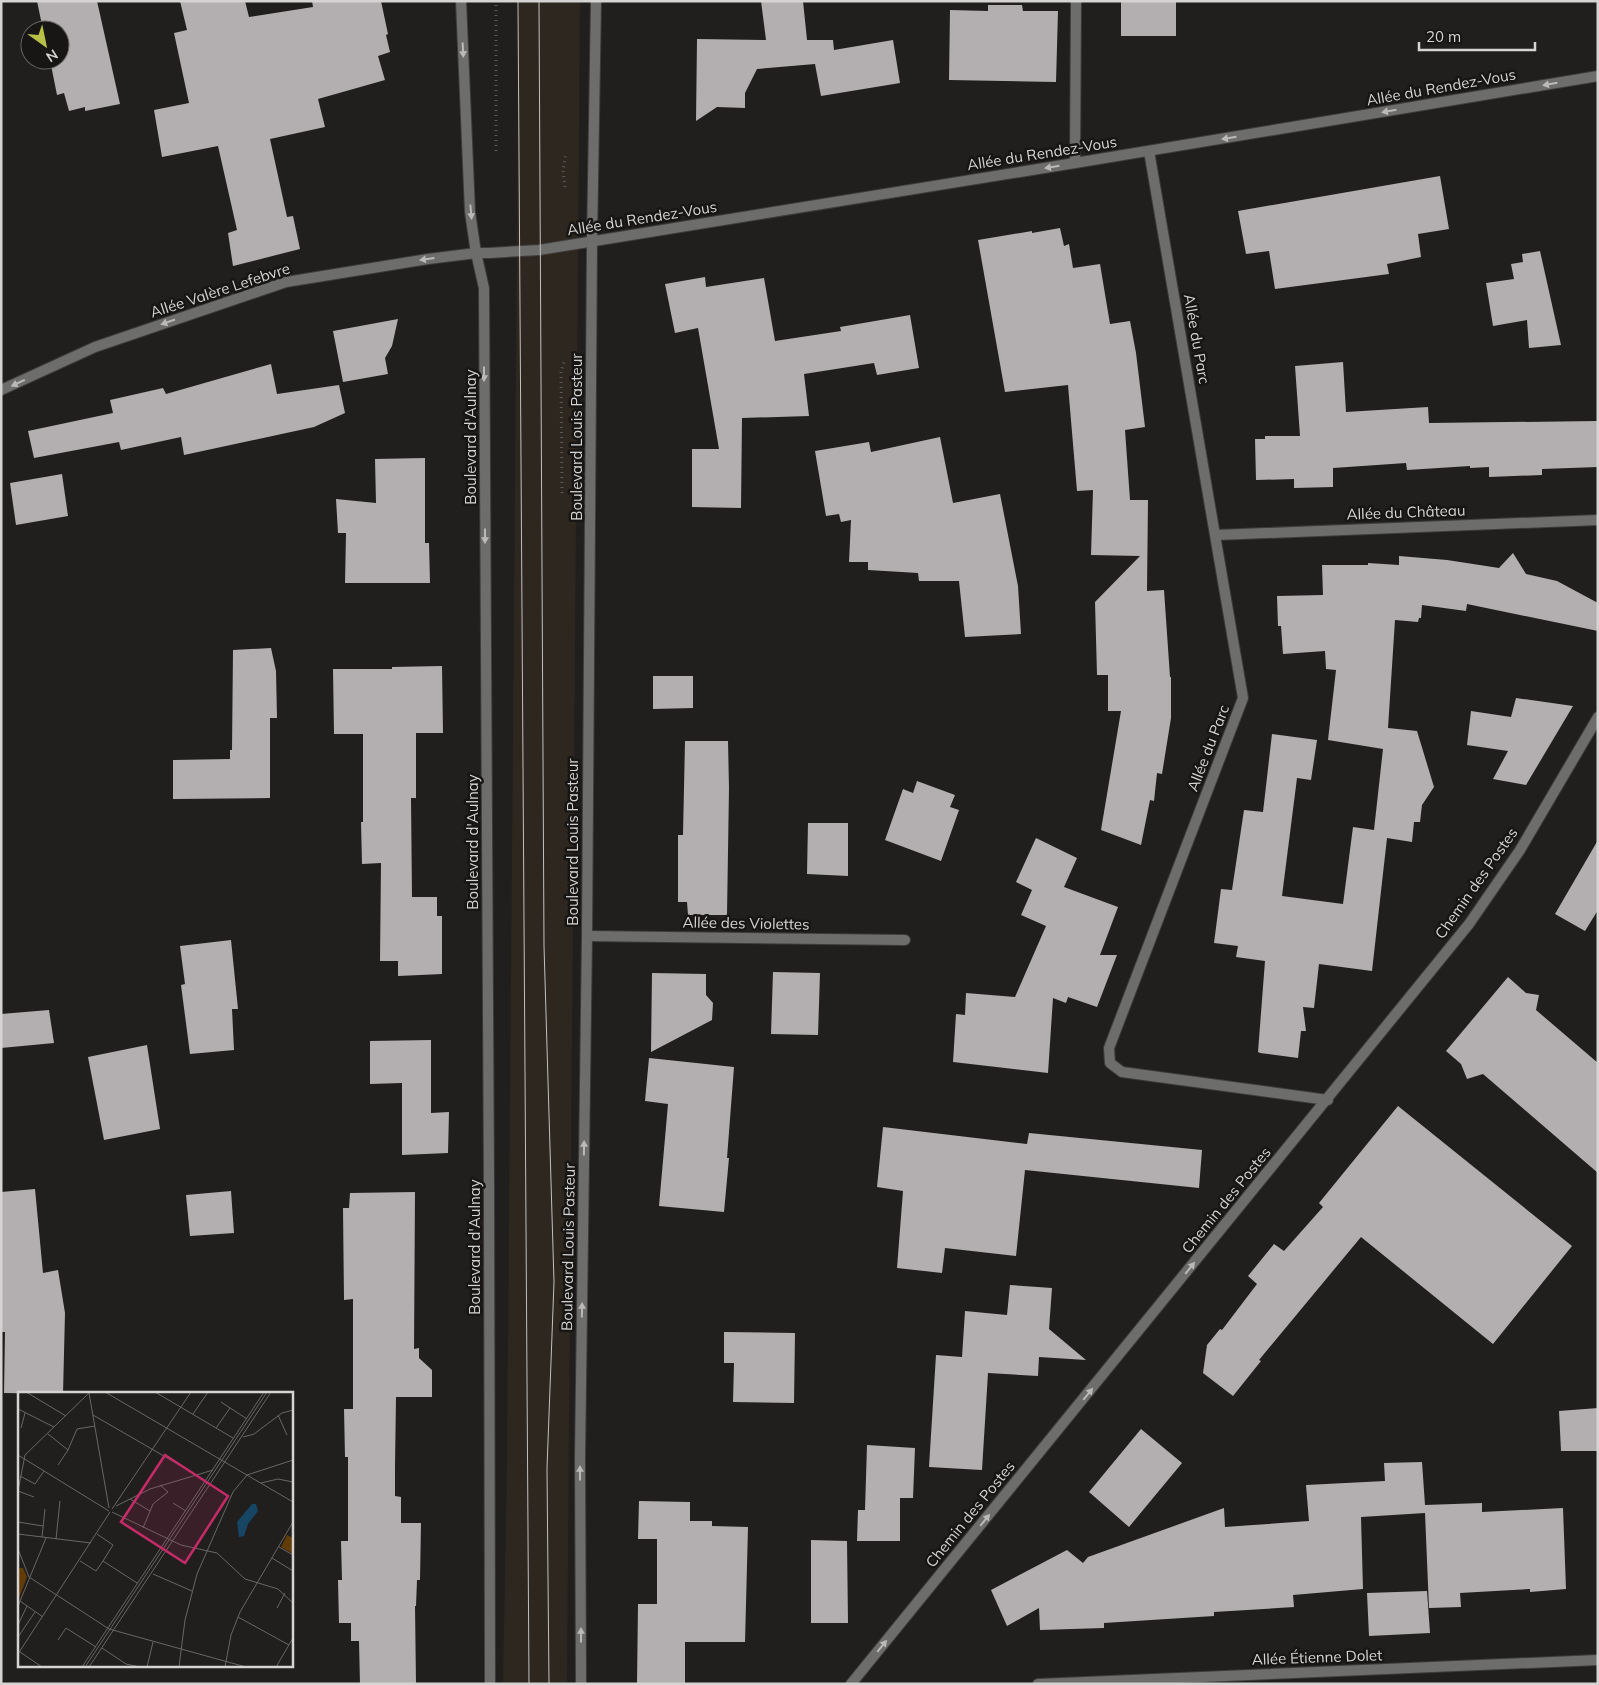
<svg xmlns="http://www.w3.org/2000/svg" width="1599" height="1685" font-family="Mulish,sans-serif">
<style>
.built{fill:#2d2720}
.building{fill:#b3afb1}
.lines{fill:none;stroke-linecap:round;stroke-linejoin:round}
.service-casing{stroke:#3e3c3b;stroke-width:12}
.minor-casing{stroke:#3e3c3b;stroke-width:12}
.path{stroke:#5b5958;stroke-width:3;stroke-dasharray:1 4;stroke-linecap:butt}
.service{stroke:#6d6d6b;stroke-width:10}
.minor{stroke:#6d6d6b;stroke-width:10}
.tram{stroke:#c2c1bf;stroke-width:1}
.oneway{fill:#bbbab8}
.labels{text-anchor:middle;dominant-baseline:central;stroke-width:5;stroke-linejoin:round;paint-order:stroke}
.street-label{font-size:15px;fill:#d5d4d2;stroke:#181614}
.inset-road{fill:none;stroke:#696766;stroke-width:1}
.view{fill:#c42b67;fill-opacity:0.15;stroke:#c42b67;stroke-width:2.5}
.inset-edge{fill:none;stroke:#d5d4d2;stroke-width:2.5}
</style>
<rect width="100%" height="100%" fill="#211f1e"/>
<polygon class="built" points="519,1 580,1 567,1684 503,1684 507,1467"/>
<g class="building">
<polygon points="37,1 97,1 120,104 85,111 85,107 69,111 64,93 57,95 50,60 60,60 60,30 43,30"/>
<polygon points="180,1 245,1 249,17 313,7 312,1 381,1 388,34 386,35 390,52 378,56 385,80 318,99 325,127 270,139 287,217 293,216 300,249 233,266 228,233 237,230 218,146 162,157 154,110 189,103 174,33 187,30"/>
<polygon points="761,1 803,1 807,40 833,40 834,50 893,40 900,83 821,96 815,64 757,69 745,93 745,108 717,107 696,121 697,39 766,40"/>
<rect x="1121" y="1" width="55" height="35"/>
<polygon points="988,5 1022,5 1023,11 1058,11 1056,82 949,80 950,10 988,11"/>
<polygon points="1440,176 1449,229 1418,234 1421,257 1387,264 1389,274 1275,289 1269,251 1246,254 1238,211"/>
<polygon points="1060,228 1064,246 1069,244 1073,268 1100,264 1110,324 1130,321 1136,353 1145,427 1125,430 1130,500 1148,500 1147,591 1164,590 1170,677 1171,677 1171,718 1162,774 1157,773 1154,801 1150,800 1141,845 1101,830 1121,711 1108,711 1108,675 1097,675 1095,602 1140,556 1091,555 1093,490 1077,491 1068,385 1005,392 978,240 1032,231 1032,233"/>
<polygon points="1540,251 1561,345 1529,348 1527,320 1493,326 1486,283 1514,279 1511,264 1523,262 1522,254"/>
<polygon points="705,277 706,287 764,278 775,341 841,331 840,327 910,315 919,368 877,375 874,363 804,374 809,416 742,418 741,508 692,507 692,449 719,449 698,328 675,333 665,284"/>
<polygon points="398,319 392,346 385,358 388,374 343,382 333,331"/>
<polygon points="1343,362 1346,412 1428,407 1429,423 1598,421 1598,467 1542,469 1542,475 1489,477 1489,467 1470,468 1470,466 1407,470 1406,463 1333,468 1333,487 1294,488 1294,479 1256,480 1255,439 1265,439 1265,436 1300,436 1295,366"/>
<polygon points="271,364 277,394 339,385 345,413 314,427 184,455 181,437 121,450 119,442 34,458 28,431 113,413 110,400 163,388 166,394"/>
<polygon points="940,437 953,503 1000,494 1018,586 1021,634 965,637 959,581 919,581 918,573 868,570 868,562 849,562 851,520 841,522 839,514 826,516 815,451 869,442 871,452"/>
<polygon points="425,458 425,543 429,543 430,583 345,583 346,533 338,533 336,499 376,503 375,459"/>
<polygon points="62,474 68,516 16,525 10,483"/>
<polygon points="1513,553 1526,574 1557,581 1598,603 1598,631 1467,604 1466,611 1422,605 1421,618 1419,618 1418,622 1395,620 1388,728 1417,731 1434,787 1422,805 1420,822 1414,822 1412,842 1387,838 1372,971 1319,964 1314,1008 1303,1007 1306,1031 1301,1031 1298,1058 1260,1053 1258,1052 1265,961 1236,957 1238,946 1214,943 1221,889 1232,890 1244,810 1263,812 1272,734 1317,740 1311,780 1297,778 1282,896 1343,904 1353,827 1374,830 1383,749 1328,740 1336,670 1326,669 1325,651 1283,654 1281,626 1278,626 1277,596 1323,595 1322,565 1368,565 1368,563 1399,565 1399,556 1447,560 1499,568"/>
<polygon points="271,648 276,671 277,718 270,718 270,798 173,799 173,760 230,759 230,750 232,750 233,650"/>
<polygon points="442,666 443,733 416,733 416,798 411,798 412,897 437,897 437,916 442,916 442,974 398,976 398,961 380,961 381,863 362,864 361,822 363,822 363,734 334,734 333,669 392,669 392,667"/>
<polygon points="653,676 693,676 693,708 653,709"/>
<polygon points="1516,698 1573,706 1526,785 1493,779 1508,751 1467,745 1471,711 1511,717"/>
<polygon points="685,741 728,741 729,788 727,915 688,915 687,902 678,902 678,835 683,835"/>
<polygon points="917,781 955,795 950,807 959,810 941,861 885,840 903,789 913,793"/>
<polygon points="808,823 848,823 848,876 807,874"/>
<polygon points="1036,838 1077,858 1064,887 1118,907 1100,955 1117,955 1097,1007 1068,997 1066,1003 1053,998 1048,1073 953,1062 956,1014 965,1015 966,993 1015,997 1046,926 1021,915 1032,890 1016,882"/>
<polygon points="1598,840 1598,910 1585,931 1555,914"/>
<polygon points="231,940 238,1009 232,1009 234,1050 190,1054 181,985 185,984 180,946"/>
<polygon points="773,972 820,973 818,1035 771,1034"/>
<polygon points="652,973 706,974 706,995 713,1003 712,1020 651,1052"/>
<polygon points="1508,977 1526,993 1539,995 1536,1010 1598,1063 1598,1173 1483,1074 1467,1079 1461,1064 1446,1051"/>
<polygon points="49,1010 54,1043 1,1048 1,1014"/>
<polygon points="431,1040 431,1113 449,1112 448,1153 402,1155 402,1083 370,1084 370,1041"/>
<polygon points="147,1045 160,1129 104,1140 88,1057"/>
<polygon points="649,1058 734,1067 727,1158 729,1158 724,1212 659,1206 668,1104 645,1101"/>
<polygon points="1398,1106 1572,1246 1493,1344 1361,1237 1259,1360 1261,1361 1233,1396 1203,1373 1207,1345 1220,1329 1222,1330 1257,1284 1248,1276 1274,1244 1284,1251 1323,1207 1319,1203"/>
<polygon points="883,1127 1027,1144 1029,1133 1202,1150 1199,1188 1025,1170 1016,1256 945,1248 942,1273 897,1268 903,1191 877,1187"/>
<polygon points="35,1189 43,1273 58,1270 65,1313 63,1394 4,1393 5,1332 1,1332 1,1192"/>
<polygon points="231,1191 234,1233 190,1236 186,1195"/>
<polygon points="415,1192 414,1349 419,1348 419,1358 432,1370 432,1397 396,1397 395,1466 395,1496 401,1497 401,1523 421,1523 420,1580 417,1580 416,1606 415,1606 416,1684 360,1684 359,1641 351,1641 351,1623 339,1623 338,1580 342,1580 341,1541 348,1541 348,1457 345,1457 344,1409 353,1409 353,1299 344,1300 343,1208 349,1208 350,1193"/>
<polygon points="1010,1285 1052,1288 1049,1329 1086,1360 1039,1357 1038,1376 988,1373 982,1470 929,1467 936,1355 962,1357 965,1311 1007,1315"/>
<polygon points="724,1332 795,1333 794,1403 733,1402 734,1363 724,1363"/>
<polygon points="1598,1408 1598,1451 1561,1451 1559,1411"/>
<polygon points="1141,1429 1182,1463 1129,1527 1089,1492"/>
<polygon points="867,1445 915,1448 913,1498 900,1498 900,1541 857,1541 858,1510 865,1510"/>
<polygon points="1422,1462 1425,1505 1482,1503 1482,1512 1563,1508 1566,1589 1530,1592 1530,1589 1460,1593 1461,1607 1429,1608 1425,1513 1361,1517 1363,1589 1293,1595 1294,1607 1214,1612 1214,1616 1104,1623 1104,1628 1040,1630 1039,1608 1007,1626 991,1590 1067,1550 1083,1563 1088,1557 1224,1508 1225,1527 1309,1521 1306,1485 1385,1481 1384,1463"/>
<polygon points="639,1501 690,1502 690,1521 712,1521 712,1526 748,1527 745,1642 685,1642 685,1684 637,1684 638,1604 657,1604 657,1539 638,1539"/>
<polygon points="811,1540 847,1541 848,1623 811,1623"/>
<polygon points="1427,1591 1430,1633 1369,1636 1367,1593"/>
</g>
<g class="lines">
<g class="service-casing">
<polyline id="service" points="1075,163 1076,1"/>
</g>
<g class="minor-casing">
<g id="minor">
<polyline points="461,1 470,212 476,253 484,288 489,1188 490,1684"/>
<polyline points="1149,151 1243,698 1109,1048 1110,1063 1122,1072 1328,1100"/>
<polyline points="1,390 95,347 286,282 428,259 476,253 489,253 539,250 1075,163 1598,76"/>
<polyline points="1216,535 1598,520"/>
<polyline points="587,936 905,940"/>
<polyline points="581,1684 580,1457 587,936 592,241 596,1"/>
<polyline points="851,1684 1469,924 1520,850 1598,717"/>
<polyline points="1038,1684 1598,1660"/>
</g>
</g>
<g class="path">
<polyline points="496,151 496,1"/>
<polyline points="565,187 563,170 566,154"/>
<polyline points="562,493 561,371 564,362"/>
</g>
<use href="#service" class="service"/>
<use href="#minor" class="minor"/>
<g class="tram">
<polyline points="518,1 529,1684"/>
<polyline points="539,1 544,946 554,1282 547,1468 549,1684"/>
</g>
</g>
<defs><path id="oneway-solid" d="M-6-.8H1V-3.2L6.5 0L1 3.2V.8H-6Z" transform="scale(1.25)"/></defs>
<g class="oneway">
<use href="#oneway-solid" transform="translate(463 50) rotate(87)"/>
<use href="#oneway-solid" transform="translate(1550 84) rotate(170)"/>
<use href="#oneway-solid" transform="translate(1389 111) rotate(170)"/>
<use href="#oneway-solid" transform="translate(1229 138) rotate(171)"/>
<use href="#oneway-solid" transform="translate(1052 167) rotate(171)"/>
<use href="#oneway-solid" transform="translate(471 212) rotate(85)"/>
<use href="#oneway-solid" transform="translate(427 259) rotate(172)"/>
<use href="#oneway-solid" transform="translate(168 322) rotate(161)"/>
<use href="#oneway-solid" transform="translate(484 374) rotate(90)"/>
<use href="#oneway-solid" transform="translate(18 383) rotate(155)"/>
<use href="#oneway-solid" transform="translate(485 536) rotate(90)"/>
<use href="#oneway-solid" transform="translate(584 1148) rotate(-89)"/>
<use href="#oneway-solid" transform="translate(1190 1268) rotate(-51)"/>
<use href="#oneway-solid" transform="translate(582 1310) rotate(-89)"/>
<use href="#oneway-solid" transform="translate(1088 1394) rotate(-51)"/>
<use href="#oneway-solid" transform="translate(580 1473) rotate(-90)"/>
<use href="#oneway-solid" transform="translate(985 1520) rotate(-51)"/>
<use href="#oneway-solid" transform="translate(581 1635) rotate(-90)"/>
<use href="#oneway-solid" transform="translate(882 1646) rotate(-51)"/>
</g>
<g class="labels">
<g class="street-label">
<text transform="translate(1441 87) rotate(-10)">Allée du Rendez-Vous</text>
<text transform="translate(1042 153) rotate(-9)">Allée du Rendez-Vous</text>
<text transform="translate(642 218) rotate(-9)">Allée du Rendez-Vous</text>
<text transform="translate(220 290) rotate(-18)">Allée Valère Lefebvre</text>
<text transform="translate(1197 339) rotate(80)">Allée du Parc</text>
<text transform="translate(470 437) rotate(-90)">Boulevard d'Aulnay</text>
<text transform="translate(576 437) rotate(-90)">Boulevard Louis Pasteur</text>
<text transform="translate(1406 512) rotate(-2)">Allée du Château</text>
<text transform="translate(1208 748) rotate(-69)">Allée du Parc</text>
<text transform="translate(472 842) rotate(-90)">Boulevard d'Aulnay</text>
<text transform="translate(572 842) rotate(-90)">Boulevard Louis Pasteur</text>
<text transform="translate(1476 883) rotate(-55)">Chemin des Postes</text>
<text transform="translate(746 923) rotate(1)">Allée des Violettes</text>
<text transform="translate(1226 1200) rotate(-51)">Chemin des Postes</text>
<text transform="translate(474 1247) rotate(-90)">Boulevard d'Aulnay</text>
<text transform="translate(568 1247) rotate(-89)">Boulevard Louis Pasteur</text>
<text transform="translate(970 1514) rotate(-51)">Chemin des Postes</text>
<text transform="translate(1317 1657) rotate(-2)">Allée Étienne Dolet</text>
</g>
</g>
<g transform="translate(18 1392)">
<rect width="275" height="275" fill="#211f1e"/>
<path d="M269,143L275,146V162L263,155ZM0,176H5L9,185L0,209Z" fill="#613b08"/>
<path d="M234,112H238L240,119L230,132L226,144L221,145L219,130Z" fill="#174665"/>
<path class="inset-road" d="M8,0L48,24M87,0L275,110M137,0L215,46M71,1L91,116M203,10L229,27M0,17L36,35M175,22L190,0M75,23L177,82M260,23L269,43M3,36L7,21M198,36L212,16M30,42L50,58L59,37L77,34M225,45L236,42L264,21L275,18M0,63L91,119M40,73L50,58M2,84L17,92L26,79M243,91L260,87L275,90M0,99L7,63L72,0M0,99L16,105M112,107L132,119M155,111L168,119M98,114L132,97L195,78M94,117L173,0M94,120L163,153L199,161L227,187L260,197L275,211M0,130L25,134M125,136L135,112L150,100L142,93M0,142L73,151M24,145L27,117M38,147L42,109M261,155L275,163M0,157L11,185M254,166L275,179M62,169L78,179L85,169L95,153L79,142M85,169L119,191M135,182L174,199M11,185L91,237L228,275M2,209L25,225M0,214L28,146M259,216L267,201M220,225L271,253M0,233L9,214M0,245L17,220M40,248L48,236L78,255M84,256L108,272L122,275M2,260L24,275M0,262L92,120M64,275L246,0M67,275L249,0M71,275L253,0M129,275L135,250M161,275L167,228L179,182L215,100L229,83L275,68M207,275L213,243L222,220L275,130M258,275L275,246"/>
<path class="view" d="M147,63L210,104L167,171L103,130Z"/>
<rect width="275" height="275" class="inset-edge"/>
</g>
<rect width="1599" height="1685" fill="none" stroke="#d5d4d2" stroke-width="5"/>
<g transform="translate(45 45) rotate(147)"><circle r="24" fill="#181614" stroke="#646260"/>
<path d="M0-4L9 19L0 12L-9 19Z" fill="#b7c148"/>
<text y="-8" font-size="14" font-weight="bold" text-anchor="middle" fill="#d5d4d2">N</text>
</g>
<path d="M1419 42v8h116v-8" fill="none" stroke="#d5d4d2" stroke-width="2.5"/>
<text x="1426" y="42" font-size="15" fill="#d5d4d2" stroke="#181614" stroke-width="4" paint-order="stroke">20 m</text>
</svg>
